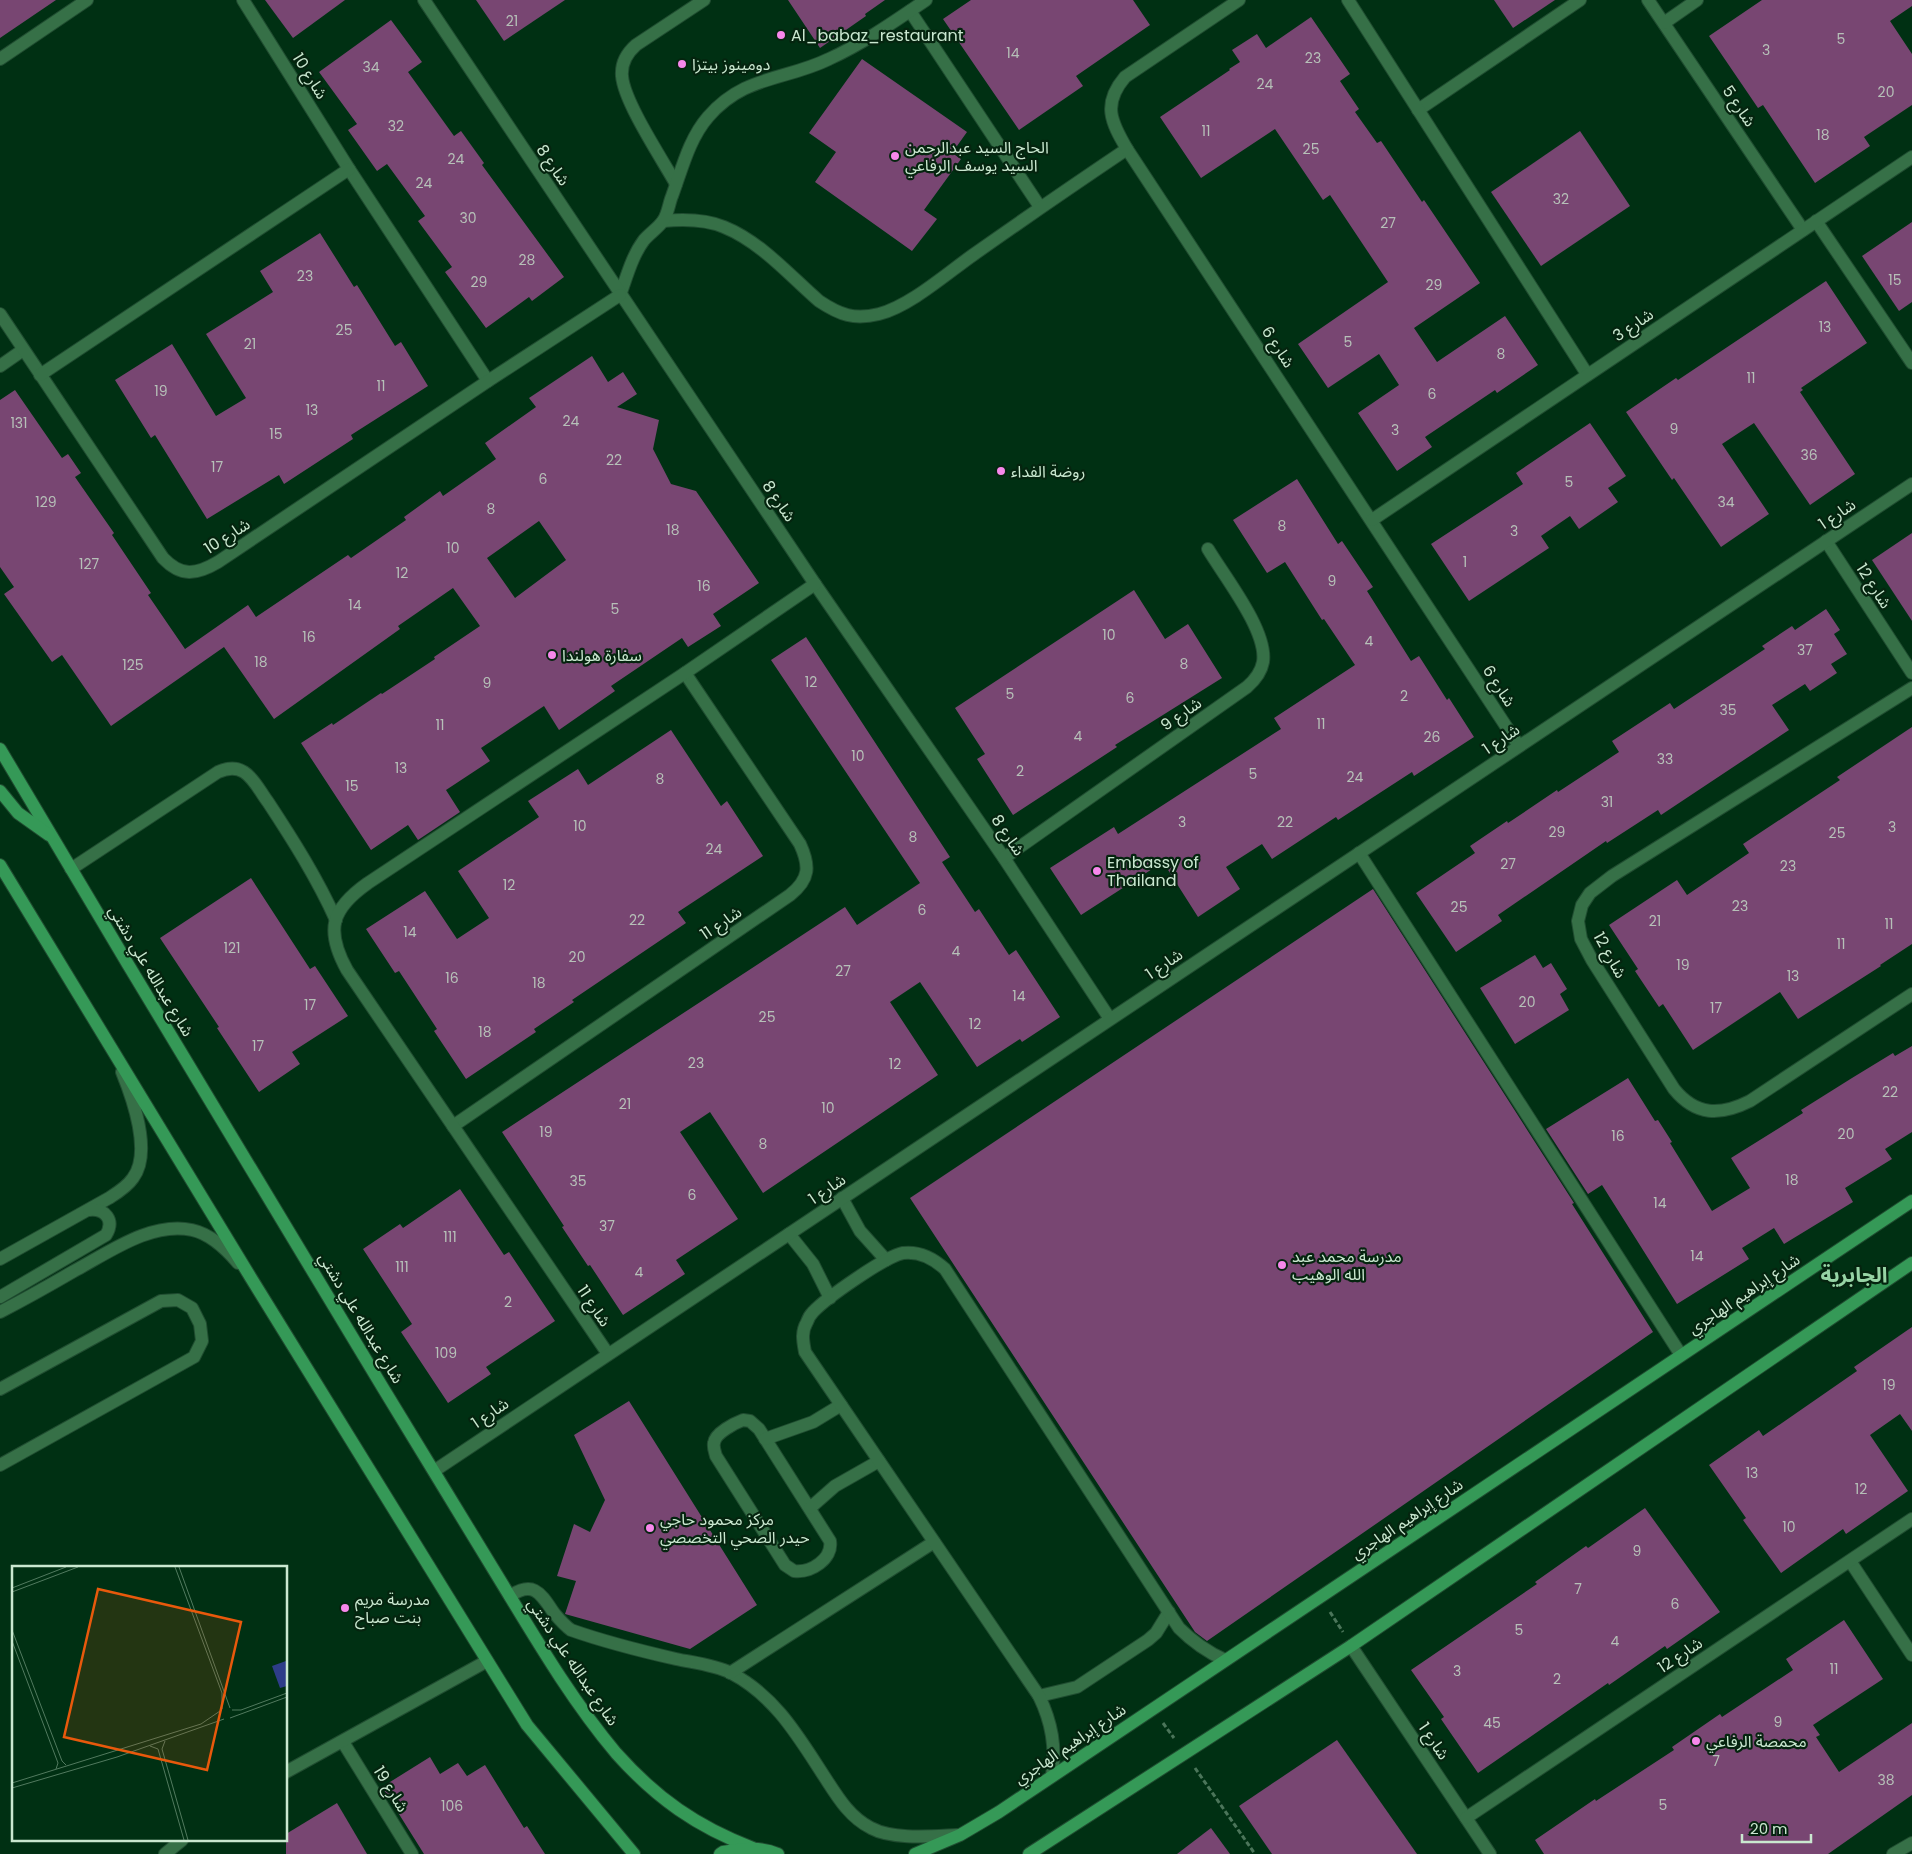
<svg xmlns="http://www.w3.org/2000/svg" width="1912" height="1854" font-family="Poppins,'Noto Sans Arabic',sans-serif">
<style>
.building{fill:#784672;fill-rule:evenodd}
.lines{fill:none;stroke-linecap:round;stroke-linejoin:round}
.service-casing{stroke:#204d31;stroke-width:14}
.minor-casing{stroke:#204d31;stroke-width:14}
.tertiary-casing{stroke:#204d31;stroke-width:14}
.secondary-casing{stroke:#204d31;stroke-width:14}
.path{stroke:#4b755a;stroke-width:3;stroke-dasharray:5 2.5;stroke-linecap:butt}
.service{stroke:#367047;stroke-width:12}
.minor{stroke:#367047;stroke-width:12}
.tertiary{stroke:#367047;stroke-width:12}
.secondary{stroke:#359957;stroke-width:12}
.poi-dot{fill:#f788eb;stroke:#05240f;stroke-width:2}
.labels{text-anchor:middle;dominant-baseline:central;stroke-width:4.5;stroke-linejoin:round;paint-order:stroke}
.number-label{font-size:14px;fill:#b6c0b8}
.poi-label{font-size:16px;fill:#cae8d0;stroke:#05240f;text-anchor:start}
.street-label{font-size:16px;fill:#cae8d0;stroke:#05240f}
.district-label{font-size:21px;font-weight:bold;fill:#97d4a5;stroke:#05240f}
.inset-road{fill:none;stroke:#517a5f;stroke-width:1}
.view{fill:#e8590c;fill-opacity:0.15;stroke:#e8590c;stroke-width:2.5}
.inset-edge{fill:none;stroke:#cae8d0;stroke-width:2.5}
</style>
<rect width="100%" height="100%" fill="#003013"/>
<g class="building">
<polygon points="0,0 56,0 0,38"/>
<polygon points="265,0 345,0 293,38"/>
<polygon points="476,0 565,0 504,41"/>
<polygon points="788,0 885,0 865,14 866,16 820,48"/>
<polygon points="971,0 1133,0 1150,25 1076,76 1083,86 1019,130 943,19"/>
<polygon points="1494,0 1555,0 1513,28"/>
<polygon points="1762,0 1912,0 1912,6 1890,21 1912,54 1912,105 1864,137 1870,146 1815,183 1763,105 1758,108 1709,36"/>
<polygon points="1311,17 1350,74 1340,81 1359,109 1355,112 1377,143 1381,141 1422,202 1424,200 1480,283 1414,328 1437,362 1505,316 1538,365 1497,393 1495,390 1425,437 1432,447 1397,471 1358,413 1399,385 1379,354 1328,388 1298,344 1388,282 1330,195 1323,200 1275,129 1201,178 1160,117 1230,70 1229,69 1240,62 1232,50 1257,34 1266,48"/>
<polygon points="391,20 422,62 408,72 454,136 461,131 484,163 482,165 564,277 532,301 529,297 486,328 445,272 452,267 418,221 425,216 387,164 377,171 348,130 357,124 319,72"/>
<polygon points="862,59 967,132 952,153 961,159 924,210 937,219 912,251 815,182 836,152 809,133"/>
<polygon points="1580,131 1630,206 1541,266 1491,192"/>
<polygon points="1912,222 1912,302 1899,311 1862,256"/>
<polygon points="320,233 354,287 357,285 395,346 401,342 428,386 351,435 353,439 284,484 279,475 207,519 155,435 151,438 115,380 172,344 216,416 246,398 206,334 273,292 260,271"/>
<polygon points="1826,281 1867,343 1801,388 1803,390 1800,392 1855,474 1810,505 1754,423 1722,444 1769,514 1721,547 1674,478 1672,480 1626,412 1676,378 1678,380"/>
<path d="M592,356L608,382L623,372L637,394L617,407L659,420L653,449L671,484L696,491L759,583L713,614L721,626L688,647L682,638L611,686L615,691L559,730L544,706L481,748L490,761L446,790L460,812L418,840L408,825L371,850L301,743L332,723L333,725L381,693L382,694L435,659L434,657L480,626L453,588L398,626L400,629L274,719L224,647L111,726L62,655L52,662L4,594L14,587L0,567V400L15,390L62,458L68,454L81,473L75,477L114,533L112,535L151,593L148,595L185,649L248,605L256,617L348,555L351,558L406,520L404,517L440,491L443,496L496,459L485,443L536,407L529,398ZM539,521L566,560L515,598L487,558Z"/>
<polygon points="1590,423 1626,476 1608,488 1618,502 1579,529 1570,516 1541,536 1549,548 1469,601 1431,544 1523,484 1516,473"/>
<polygon points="1297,479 1338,544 1342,541 1373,587 1367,591 1411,661 1419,656 1447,700 1449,698 1474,737 1414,776 1412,772 1338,820 1336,817 1272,859 1262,844 1226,867 1240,889 1198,917 1163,862 1081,915 1050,868 1114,827 1118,834 1281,729 1274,718 1355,665 1324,619 1322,620 1285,562 1267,573 1233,520"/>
<polygon points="1912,533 1912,621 1872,560"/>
<polygon points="1134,590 1165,639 1188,624 1222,678 1115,745 1117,747 1013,815 977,759 985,754 955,708"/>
<polygon points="1826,609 1840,630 1834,634 1847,654 1831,664 1837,673 1810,691 1805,684 1772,705 1789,730 1661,815 1658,810 1607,843 1606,841 1498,915 1502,921 1456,952 1416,893 1475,853 1470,846 1507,821 1508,823 1557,790 1558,792 1619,752 1612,741 1670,703 1674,709 1765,649 1762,646 1792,626 1795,630"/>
<polygon points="806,637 950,857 942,862 975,912 979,909 1009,955 1016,950 1060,1017 1022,1042 1020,1039 977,1067 920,982 890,1002 938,1075 763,1193 710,1112 680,1132 738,1219 676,1260 685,1274 623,1315 590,1265 588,1266 562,1227 564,1226 502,1132 845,907 857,925 920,883 771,660"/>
<polygon points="1912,727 1912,944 1880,965 1881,966 1798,1019 1780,992 1693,1050 1663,1004 1659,1007 1635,971 1638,969 1609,925 1677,880 1687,895 1749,853 1743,844 1840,780 1837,777"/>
<polygon points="671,730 721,806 727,801 763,856 678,912 686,923 572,1000 574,1002 534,1029 536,1032 466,1079 434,1031 437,1029 399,971 395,973 366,929 425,891 457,939 489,918 458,871 539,817 528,801 578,769 588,785"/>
<polygon points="251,878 310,969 315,966 348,1016 292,1052 300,1064 259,1092 217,1028 219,1027 160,938"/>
<polygon points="1373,889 1574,1203 1572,1204 1653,1332 1207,1641 1195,1632 910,1198"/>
<polygon points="1535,955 1543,968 1551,963 1567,989 1560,994 1569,1010 1515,1044 1480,988"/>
<polygon points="1912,1046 1912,1132 1885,1149 1892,1159 1845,1188 1853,1202 1784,1244 1774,1228 1742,1248 1749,1259 1677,1304 1602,1185 1588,1194 1546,1129 1628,1078 1655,1121 1658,1120 1672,1142 1670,1143 1712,1211 1750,1188 1731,1158 1803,1113 1801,1110 1852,1078 1893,1053 1895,1056"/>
<polygon points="460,1189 504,1255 509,1252 555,1321 486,1367 491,1374 448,1403 401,1332 412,1324 363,1249 400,1224 403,1228"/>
<polygon points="1912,1327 1912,1431 1900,1414 1870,1435 1908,1491 1846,1534 1843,1529 1781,1573 1743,1520 1746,1518 1709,1465 1759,1430 1763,1436 1857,1371 1854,1367"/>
<polygon points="629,1401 757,1605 690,1649 565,1614 576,1581 557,1576 574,1524 590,1532 605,1500 574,1435"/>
<polygon points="1645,1508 1720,1612 1667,1649 1665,1646 1609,1685 1608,1683 1478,1773 1441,1719 1444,1717 1411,1670 1537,1584 1535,1582 1586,1546 1588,1548"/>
<polygon points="1844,1620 1883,1679 1813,1725 1820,1735 1816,1737 1839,1772 1912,1723 1912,1795 1828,1854 1544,1854 1535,1840 1595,1799 1596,1801 1674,1750 1672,1747 1720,1714 1722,1717 1793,1670 1786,1659"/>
<polygon points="1337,1740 1417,1854 1272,1854 1239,1806"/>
<polygon points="430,1757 440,1774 458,1763 467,1776 485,1765 524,1828 527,1826 545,1854 424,1854 382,1787"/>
<polygon points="337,1803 367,1854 286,1854 286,1834"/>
<polygon points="1211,1828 1230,1854 1177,1854"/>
</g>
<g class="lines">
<g class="service-casing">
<g id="service">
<polyline points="910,11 1040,207"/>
<polyline points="1418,110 1580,0"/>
<path d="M676,184C662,159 624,102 622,76C621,64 627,53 636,45L704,0"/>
<path d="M663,221C684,219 705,219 724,227C761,242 790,276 819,301C840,315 854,320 879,314C910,306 946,274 973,255C1024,219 1075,184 1127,149"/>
<polyline points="1816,221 1912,363"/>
<path d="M620,295C627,276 632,256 644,240C650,233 658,228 663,221C668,214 669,203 672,196C682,169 689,139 708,117C744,75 784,81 829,59C864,43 895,21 926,0"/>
<polyline points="0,366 23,350"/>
<polyline points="1359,853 1681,1355"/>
<path d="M71,869L218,772C227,768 236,767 244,772C254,778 261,793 268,802C293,840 317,878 336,920"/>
<polyline points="842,1198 860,1231 886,1260"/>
<polyline points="789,1234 813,1264 830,1298"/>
<polyline points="0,1389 161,1301 178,1300 192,1308 200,1324 202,1341 194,1357 0,1465"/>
<path d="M743,1420L750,1421L759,1429L830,1541C833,1559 811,1573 794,1571L785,1565L716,1456C715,1452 713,1447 714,1443C715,1433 735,1423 743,1420Z"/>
<polyline points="765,1439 813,1422 841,1405"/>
<polyline points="810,1508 835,1486 879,1461"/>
<path d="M510,1596C534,1580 541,1594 554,1613C559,1619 564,1625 571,1630C605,1642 641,1651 676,1659C695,1663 715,1665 731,1673C775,1696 798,1736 824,1776C837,1796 849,1817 871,1828C893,1840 933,1836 957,1835"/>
<polyline points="730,1673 934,1542"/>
<polyline points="1039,1696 1077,1687 1148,1640 1156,1633 1169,1612"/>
<path d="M1052,1776C1056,1747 1052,1723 1039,1696L805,1352C803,1341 801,1332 807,1322C808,1319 810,1315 813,1312C826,1298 886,1256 903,1253C920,1251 933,1258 945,1269L1179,1628C1193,1642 1207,1652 1225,1660"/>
</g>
</g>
<g class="minor-casing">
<g id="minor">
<polyline points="243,0 349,169 488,381"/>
<polyline points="424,0 815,584 1004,858 1110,1019"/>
<path d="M1239,0L1125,77C1102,104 1111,122 1127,149L1519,746"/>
<polyline points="1348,0 1587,374"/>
<polyline points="1648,0 1803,230"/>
<polyline points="1664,23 1697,0"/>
<polyline points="0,59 87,0"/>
<path d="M0,314L163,558C181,577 196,575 218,562L488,381L620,295"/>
<polyline points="40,375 349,169"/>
<polyline points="1372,520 1912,157"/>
<polyline points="1826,541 1912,673"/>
<path d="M1912,688L1612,876L1590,893L1582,905L1578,921L1581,939L1592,960L1674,1089C1696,1116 1720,1116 1750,1101L1912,994"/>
<path d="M1004,858L1247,687C1255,680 1261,673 1263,662C1268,631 1224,576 1208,549"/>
<path d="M453,1126L790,895C810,879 810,866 800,844L685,673"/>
<path d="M608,1354L347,970C325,930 331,909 368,883L685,673L815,584"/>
<polyline points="434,1471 1912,484"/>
<polyline points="1850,1561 1912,1655"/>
<polyline points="1351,1646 1490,1854"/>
<polyline points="343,1742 412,1854"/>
<polyline points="286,1772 487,1661"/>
<polyline points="1466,1818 1912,1519"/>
<polyline points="165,1854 182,1840"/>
<polyline points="1893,1854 1912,1843"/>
</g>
</g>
<g class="tertiary-casing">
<g id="tertiary">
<path d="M0,1259L109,1198C117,1193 127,1187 133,1178C152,1153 133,1099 122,1072"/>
<path d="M0,1297L106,1235C115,1220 105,1208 89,1210"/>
<path d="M0,1312C25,1299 50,1285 74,1271C108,1253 151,1221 192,1230C211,1234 226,1249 238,1263"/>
</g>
</g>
<g class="secondary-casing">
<g id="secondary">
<path d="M0,749C126,963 255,1175 383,1388C424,1455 465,1523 506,1590C540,1646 574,1703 616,1753C656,1798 697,1827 753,1848"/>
<polyline points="0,791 18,813 49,835"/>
<polyline points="0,865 251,1278 527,1725 634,1854"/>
<path d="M720,1854L723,1852C743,1849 759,1846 778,1854"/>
<polyline points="915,1854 960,1835 999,1812 1912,1201"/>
<polyline points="1029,1854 1351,1646 1912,1263"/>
</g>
</g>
<g class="path">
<polyline points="1330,1612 1343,1632"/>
<polyline points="1163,1723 1174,1738"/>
<polyline points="1195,1768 1255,1854"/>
</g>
<use href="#service" class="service"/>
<use href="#minor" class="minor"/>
<use href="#tertiary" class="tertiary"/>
<use href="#secondary" class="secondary"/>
</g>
<g class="poi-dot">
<circle cx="781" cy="35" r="5"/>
<circle cx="682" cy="64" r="5"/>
<circle cx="895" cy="156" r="5"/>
<circle cx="1001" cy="471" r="5"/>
<circle cx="552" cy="655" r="5"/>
<circle cx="1097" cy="871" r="5"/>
<circle cx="1282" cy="1265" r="5"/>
<circle cx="650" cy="1528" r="5"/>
<circle cx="345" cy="1608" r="5"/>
<circle cx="1696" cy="1741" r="5"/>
</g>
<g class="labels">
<g class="number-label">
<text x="512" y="21">21</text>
<text x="1841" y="39">5</text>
<text x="1766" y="50">3</text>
<text x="1013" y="53">14</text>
<text x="1313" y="58">23</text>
<text x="371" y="67">34</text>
<text x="1265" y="84">24</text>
<text x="1886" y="92">20</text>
<text x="396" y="126">32</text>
<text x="1206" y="131">11</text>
<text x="1823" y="135">18</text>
<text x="1311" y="149">25</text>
<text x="456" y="159">24</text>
<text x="424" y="183">24</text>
<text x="1561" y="199">32</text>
<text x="468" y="218">30</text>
<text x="1388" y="223">27</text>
<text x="527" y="260">28</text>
<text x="305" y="276">23</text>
<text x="1895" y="280">15</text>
<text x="479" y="282">29</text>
<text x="1434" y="285">29</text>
<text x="1825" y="327">13</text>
<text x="344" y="330">25</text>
<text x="1348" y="342">5</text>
<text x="250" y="344">21</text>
<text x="1501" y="354">8</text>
<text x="1751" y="378">11</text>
<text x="381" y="386">11</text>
<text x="161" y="391">19</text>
<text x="1432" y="394">6</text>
<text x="312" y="410">13</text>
<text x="571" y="421">24</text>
<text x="19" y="423">131</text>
<text x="1674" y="429">9</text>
<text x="1395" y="430">3</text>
<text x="276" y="434">15</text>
<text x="1809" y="455">36</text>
<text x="614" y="460">22</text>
<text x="217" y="467">17</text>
<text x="543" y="479">6</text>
<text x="1569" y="482">5</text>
<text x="46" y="502">129</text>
<text x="1726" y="502">34</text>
<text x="491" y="509">8</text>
<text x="1282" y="526">8</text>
<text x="673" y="530">18</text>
<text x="1514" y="531">3</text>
<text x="453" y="548">10</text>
<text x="1465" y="562">1</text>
<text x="89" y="564">127</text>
<text x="402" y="573">12</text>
<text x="1332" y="581">9</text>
<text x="704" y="586">16</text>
<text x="355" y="605">14</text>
<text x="615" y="609">5</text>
<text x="1109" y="635">10</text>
<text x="309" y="637">16</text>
<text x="1369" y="641">4</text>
<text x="1805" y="650">37</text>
<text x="261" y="662">18</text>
<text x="1184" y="664">8</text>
<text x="133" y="665">125</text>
<text x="811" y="682">12</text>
<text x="487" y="683">9</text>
<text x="1010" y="694">5</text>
<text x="1404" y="696">2</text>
<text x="1130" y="698">6</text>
<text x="1728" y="710">35</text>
<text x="1321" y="724">11</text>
<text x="440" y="725">11</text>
<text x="1078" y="736">4</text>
<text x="1432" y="737">26</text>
<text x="858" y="756">10</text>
<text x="1665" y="759">33</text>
<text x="401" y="768">13</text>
<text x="1020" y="771">2</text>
<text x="1253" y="774">5</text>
<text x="1355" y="777">24</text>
<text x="660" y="779">8</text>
<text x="352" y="786">15</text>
<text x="1607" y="802">31</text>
<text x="1182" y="822">3</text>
<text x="1285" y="822">22</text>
<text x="580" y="826">10</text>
<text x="1892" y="827">3</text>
<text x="1557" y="832">29</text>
<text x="1837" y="833">25</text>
<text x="913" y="837">8</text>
<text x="714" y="849">24</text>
<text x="1508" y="864">27</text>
<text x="1788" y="866">23</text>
<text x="509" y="885">12</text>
<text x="1740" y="906">23</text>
<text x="1459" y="907">25</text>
<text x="922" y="910">6</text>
<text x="637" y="920">22</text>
<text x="1655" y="921">21</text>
<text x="1889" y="924">11</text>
<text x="410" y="932">14</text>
<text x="1841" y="944">11</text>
<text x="232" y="948">121</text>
<text x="956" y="951">4</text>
<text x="577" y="957">20</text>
<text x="1683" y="965">19</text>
<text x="843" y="971">27</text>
<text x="1793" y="976">13</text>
<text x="452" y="978">16</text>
<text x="539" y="983">18</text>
<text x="1019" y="996">14</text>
<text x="1527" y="1002">20</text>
<text x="310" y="1005">17</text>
<text x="1716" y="1008">17</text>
<text x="767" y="1017">25</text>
<text x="975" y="1024">12</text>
<text x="485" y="1032">18</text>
<text x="258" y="1046">17</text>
<text x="696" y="1063">23</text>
<text x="895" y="1064">12</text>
<text x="1890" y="1092">22</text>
<text x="625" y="1104">21</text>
<text x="828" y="1108">10</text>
<text x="546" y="1132">19</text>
<text x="1846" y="1134">20</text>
<text x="1618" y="1136">16</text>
<text x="763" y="1144">8</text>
<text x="1792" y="1180">18</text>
<text x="578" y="1181">35</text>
<text x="692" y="1195">6</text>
<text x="1660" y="1203">14</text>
<text x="607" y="1226">37</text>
<text x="450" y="1237">111</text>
<text x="1697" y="1256">14</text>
<text x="402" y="1267">111</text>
<text x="639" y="1272">4</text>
<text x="508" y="1302">2</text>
<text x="446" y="1353">109</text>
<text x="1889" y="1385">19</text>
<text x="1752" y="1473">13</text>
<text x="1861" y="1489">12</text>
<text x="1789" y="1527">10</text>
<text x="1637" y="1551">9</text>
<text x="1578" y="1589">7</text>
<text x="1675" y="1604">6</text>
<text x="1519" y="1630">5</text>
<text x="1615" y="1641">4</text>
<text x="1834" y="1669">11</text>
<text x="1457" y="1671">3</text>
<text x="1557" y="1679">2</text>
<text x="1778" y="1722">9</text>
<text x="1492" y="1723">45</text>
<text x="1716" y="1761">7</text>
<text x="1886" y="1780">38</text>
<text x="1663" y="1805">5</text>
<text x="452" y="1806">106</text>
</g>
<g class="poi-label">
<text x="791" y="35">Al_babaz_restaurant</text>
<text x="692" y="64">دومينوز بيتزا</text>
<text x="905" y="147">الحاج السيد عبدالرحمن<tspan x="905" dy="18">السيد يوسف الرفاعي</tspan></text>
<text x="1011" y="471">روضة الفداء</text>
<text x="562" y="655">سفارة هولندا</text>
<text x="1107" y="862">Embassy of<tspan x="1107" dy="18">Thailand</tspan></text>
<text x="1292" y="1256">مدرسة محمد عبد<tspan x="1292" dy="18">الله الوهيب</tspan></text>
<text x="660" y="1519">مركز محمود حاجي<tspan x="660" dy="18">حيدر الصحي التخصصي</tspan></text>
<text x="355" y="1599">مدرسة مريم<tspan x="355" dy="18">بنت صباح</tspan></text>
<text x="1706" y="1741">محمصة الرفاعي</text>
</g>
<g class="street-label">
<text transform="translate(310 76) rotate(58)">شارع 10</text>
<text transform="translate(1739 106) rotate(56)">شارع 5</text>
<text transform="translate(553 165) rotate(56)">شارع 8</text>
<text transform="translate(1633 325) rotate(-34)">شارع 3</text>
<text transform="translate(1278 347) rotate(57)">شارع 6</text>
<text transform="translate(779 501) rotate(56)">شارع 8</text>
<text transform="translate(1837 514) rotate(-34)">شارع 1</text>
<text transform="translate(227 536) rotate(-33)">شارع 10</text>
<text transform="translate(1874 586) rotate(57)">شارع 12</text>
<text transform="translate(1499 686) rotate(57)">شارع 6</text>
<text transform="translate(1181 714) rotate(-35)">شارع 9</text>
<text transform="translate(1501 739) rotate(-34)">شارع 1</text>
<text transform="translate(1008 835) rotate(56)">شارع 8</text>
<text transform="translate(721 923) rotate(-34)">شارع 11</text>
<text transform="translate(1610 955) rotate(61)">شارع 12</text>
<text transform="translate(1164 964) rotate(-34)">شارع 1</text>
<text transform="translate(151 971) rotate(59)">شارع عبدالله علي دشتي</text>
<text transform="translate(827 1189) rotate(-34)">شارع 1</text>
<text transform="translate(1744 1294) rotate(-34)">شارع إبراهيم الهاجري</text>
<text transform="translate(594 1306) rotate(56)">شارع 11</text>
<text transform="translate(361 1318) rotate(59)">شارع عبدالله علي دشتي</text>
<text transform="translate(490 1413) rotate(-34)">شارع 1</text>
<text transform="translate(1407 1519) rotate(-34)">شارع إبراهيم الهاجري</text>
<text transform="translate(1680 1655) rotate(-34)">شارع 12</text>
<text transform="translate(573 1662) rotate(56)">شارع عبدالله علي دشتي</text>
<text transform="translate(1434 1741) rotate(56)">شارع 1</text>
<text transform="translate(1070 1744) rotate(-34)">شارع إبراهيم الهاجري</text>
<text transform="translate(391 1789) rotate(58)">شارع 19</text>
</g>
<g class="district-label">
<text x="1854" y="1274">الجابرية</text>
</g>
</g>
<g transform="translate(12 1566)">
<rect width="275" height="275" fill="#003013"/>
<path d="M274,95L275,120L268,122L260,100Z" fill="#2e3d89"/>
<path class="inset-road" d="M163,1L210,127V143M167,1L218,142M0,22L54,1M0,26L66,1M0,64L50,195L54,199M0,75L46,197L44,203M220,144H229L275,127M218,152L275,131M153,175L150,183L176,274M138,180L146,183L172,274M0,217L189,158L208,145M0,222L105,191L212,153"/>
<path class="view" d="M86,23L229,56L195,204L52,171Z"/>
<rect width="275" height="275" class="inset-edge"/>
</g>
<path d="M1742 1834v8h69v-8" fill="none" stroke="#cae8d0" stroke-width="2.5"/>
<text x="1750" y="1834" font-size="15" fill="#cae8d0" stroke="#05240f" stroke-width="4" paint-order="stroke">20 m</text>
</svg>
